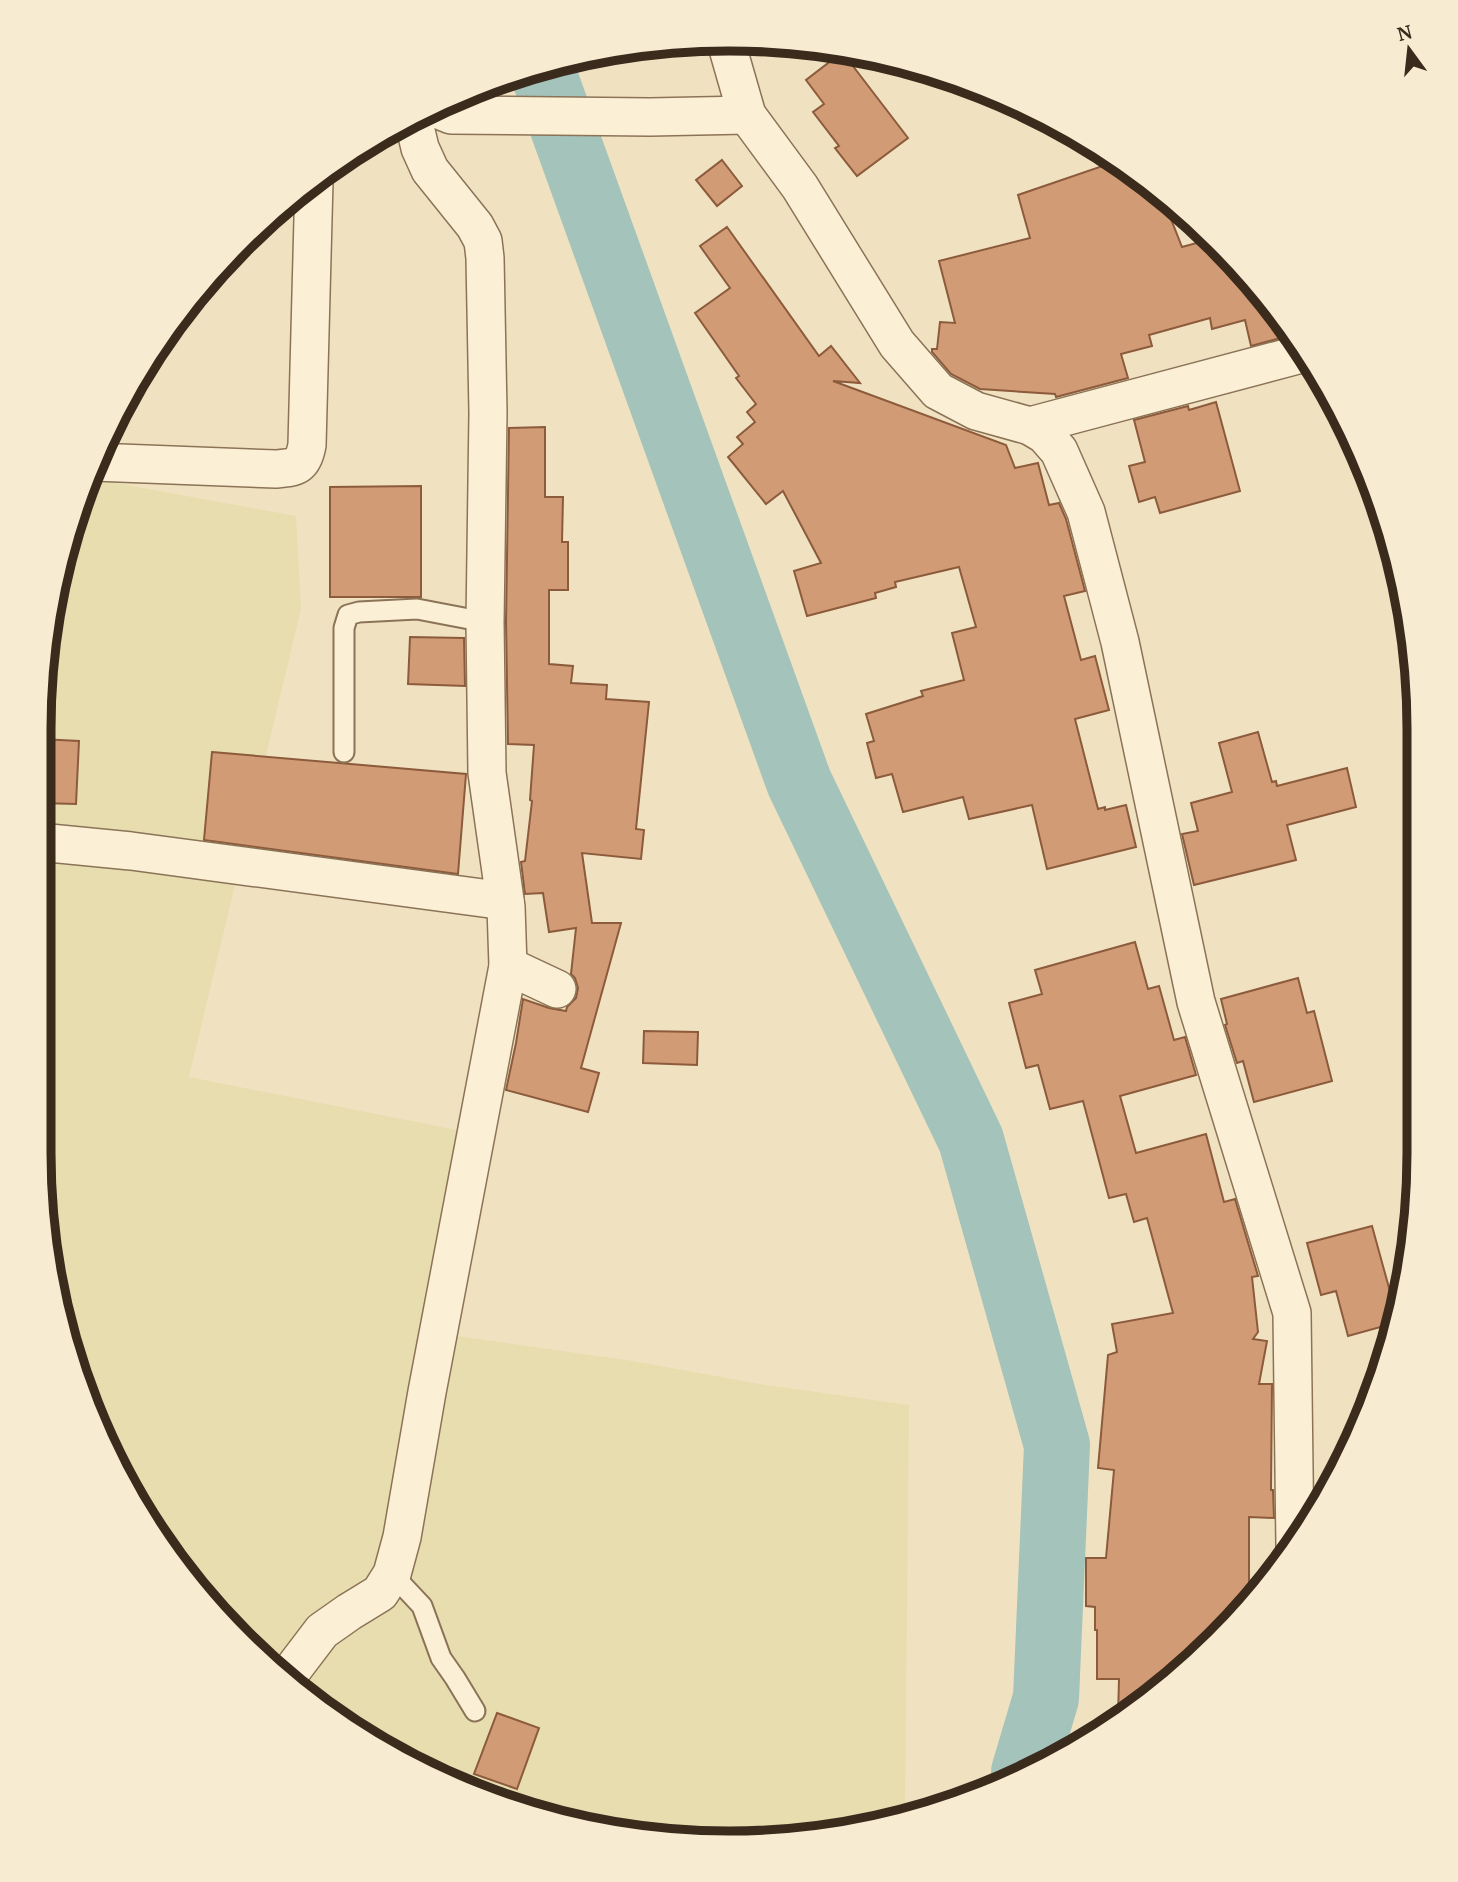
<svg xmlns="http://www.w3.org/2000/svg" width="1458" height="1882" font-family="'PT Serif',serif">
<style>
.farmland{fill:#e7ddae}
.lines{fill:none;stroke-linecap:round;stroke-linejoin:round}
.river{stroke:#a4c3ba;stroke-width:66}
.building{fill:#d19b75;stroke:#8c5b3c;stroke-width:2}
.lane-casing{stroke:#8b7357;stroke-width:23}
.street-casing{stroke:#8b7357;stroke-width:40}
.lane{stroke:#fbefd5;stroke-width:19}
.street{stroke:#fbefd5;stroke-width:37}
.rim{fill:none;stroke:#3a2b1d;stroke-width:9}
</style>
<rect width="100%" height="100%" fill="#f0e2c1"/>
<polygon class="farmland" points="101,445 100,480 296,516 301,609 189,1077 472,1133 437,1333 633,1361 766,1385 909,1405 905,1810 903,1821 729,1843 551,1820 384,1751 241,1642 131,1499 62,1332 39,1153 40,684 75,507"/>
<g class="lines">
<polyline class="river" points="541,67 799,782 971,1140 1057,1445 1046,1698 1024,1772"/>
</g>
<g class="building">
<polygon points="836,57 839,61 846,57 908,138 857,176 835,148 839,146 813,112 824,104 806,80"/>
<polygon points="722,160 742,186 717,206 696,180"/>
<polygon points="1117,161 1149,181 1160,191 1182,247 1211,239 1248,273 1292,335 1251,346 1245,320 1212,329 1210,318 1149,335 1152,346 1121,354 1128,378 1056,397 1055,394 980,389 951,374 932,352 932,349 937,349 940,322 955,323 939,261 1030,238 1018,195"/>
<polygon points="727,227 819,356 831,346 860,383 833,381 1006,445 1015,468 1038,463 1049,505 1059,503 1066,519 1085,591 1064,596 1081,660 1095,656 1109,710 1075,719 1098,809 1105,807 1105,810 1126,805 1136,847 1047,869 1032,805 969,819 963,797 903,812 892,774 876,778 867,743 874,741 866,714 923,696 921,691 964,680 952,633 976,627 959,567 895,582 896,587 875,593 876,598 807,616 794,571 821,563 783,491 766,504 728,457 743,444 737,437 755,422 747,412 756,404 736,378 739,376 695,313 730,288 700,246"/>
<polygon points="1216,402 1240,491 1160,513 1155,497 1139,502 1129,466 1145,462 1134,420 1188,406 1189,410"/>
<polygon points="545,427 545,497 563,497 562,542 568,542 568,590 549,590 549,664 573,666 571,683 607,685 606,699 649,702 636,829 644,830 641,859 582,853 592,923 621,923 581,1068 599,1073 588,1112 506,1090 516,1043 523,999 549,1008 566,1011 567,1007 576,998 578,988 575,978 571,974 576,928 549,932 543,893 525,894 521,862 525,861 532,801 530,800 534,745 508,744 506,622 509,428"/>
<polygon points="421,486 421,597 330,597 330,487"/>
<polygon points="410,637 464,638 465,686 408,684"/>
<polygon points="1258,732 1272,782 1276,781 1277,786 1347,768 1356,807 1287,825 1296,860 1194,885 1182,834 1198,831 1191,803 1232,792 1219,743"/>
<polygon points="40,739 79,741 76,804 40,803"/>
<polygon points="212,752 466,774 458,874 204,840"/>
<polygon points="1135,942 1148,989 1159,986 1174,1040 1185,1037 1196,1075 1120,1096 1136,1153 1206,1134 1224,1202 1235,1199 1258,1276 1252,1277 1258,1332 1253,1339 1267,1341 1259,1384 1272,1384 1271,1490 1273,1490 1274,1518 1249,1517 1249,1602 1217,1642 1118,1717 1119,1679 1097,1679 1097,1630 1095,1630 1095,1607 1086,1606 1086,1558 1106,1558 1114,1470 1098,1468 1108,1355 1117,1352 1112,1324 1173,1313 1147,1218 1134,1222 1126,1194 1109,1198 1083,1101 1050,1109 1038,1065 1026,1068 1009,1003 1042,994 1035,970"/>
<polygon points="1298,978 1307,1013 1314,1011 1332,1081 1254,1102 1243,1061 1237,1063 1225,1025 1227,1024 1221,999"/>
<polygon points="644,1031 698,1032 697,1065 643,1063"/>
<polygon points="1372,1226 1397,1317 1395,1323 1348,1336 1336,1291 1321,1295 1307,1243"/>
<polygon points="497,1713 539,1728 517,1789 474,1774"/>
</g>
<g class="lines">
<g class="lane-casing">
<g id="lane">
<polyline points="344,752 344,628 348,615 359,612 417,609 485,622"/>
<polyline points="392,1574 422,1606 441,1658 455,1678 475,1711"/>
</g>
</g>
<g class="street-casing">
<g id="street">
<polyline points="726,42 747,115 800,187 897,344 938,391 976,411 1030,426 1045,435 1059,451 1086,512 1120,642 1196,1002 1292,1313 1295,1547"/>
<polyline points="434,108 451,115 650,117 747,115"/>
<polyline points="1030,426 1305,353"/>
<path d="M94,462L276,469C296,467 303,467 307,445L314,181"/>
<polyline points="39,842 131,851 505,901"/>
<polyline points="508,966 557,989"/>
<polyline points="287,1677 322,1631 349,1612 380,1593 392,1574 402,1537 427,1392 508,966 506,907 487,773 485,622 488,413 485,258 483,241 475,226 430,170 420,148 413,118"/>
</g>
</g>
<use href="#lane" class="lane"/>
<use href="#street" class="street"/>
</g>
<path d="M0 0H1458V1882H0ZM729 51H729A678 678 0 0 1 1407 729V1153A678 678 0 0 1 729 1831H729A678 678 0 0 1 51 1153V729A678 678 0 0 1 729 51Z" fill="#f7ecd1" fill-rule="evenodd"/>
<path class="rim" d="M729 51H729A678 678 0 0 1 1407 729V1153A678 678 0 0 1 729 1831H729A678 678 0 0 1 51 1153V729A678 678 0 0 1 729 51Z"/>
<g transform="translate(1409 49) rotate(345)" stroke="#f7ecd1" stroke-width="5" paint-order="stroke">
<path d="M0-5L12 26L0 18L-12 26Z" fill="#3a2b1d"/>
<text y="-10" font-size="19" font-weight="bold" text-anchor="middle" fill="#3a2b1d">N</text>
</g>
</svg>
